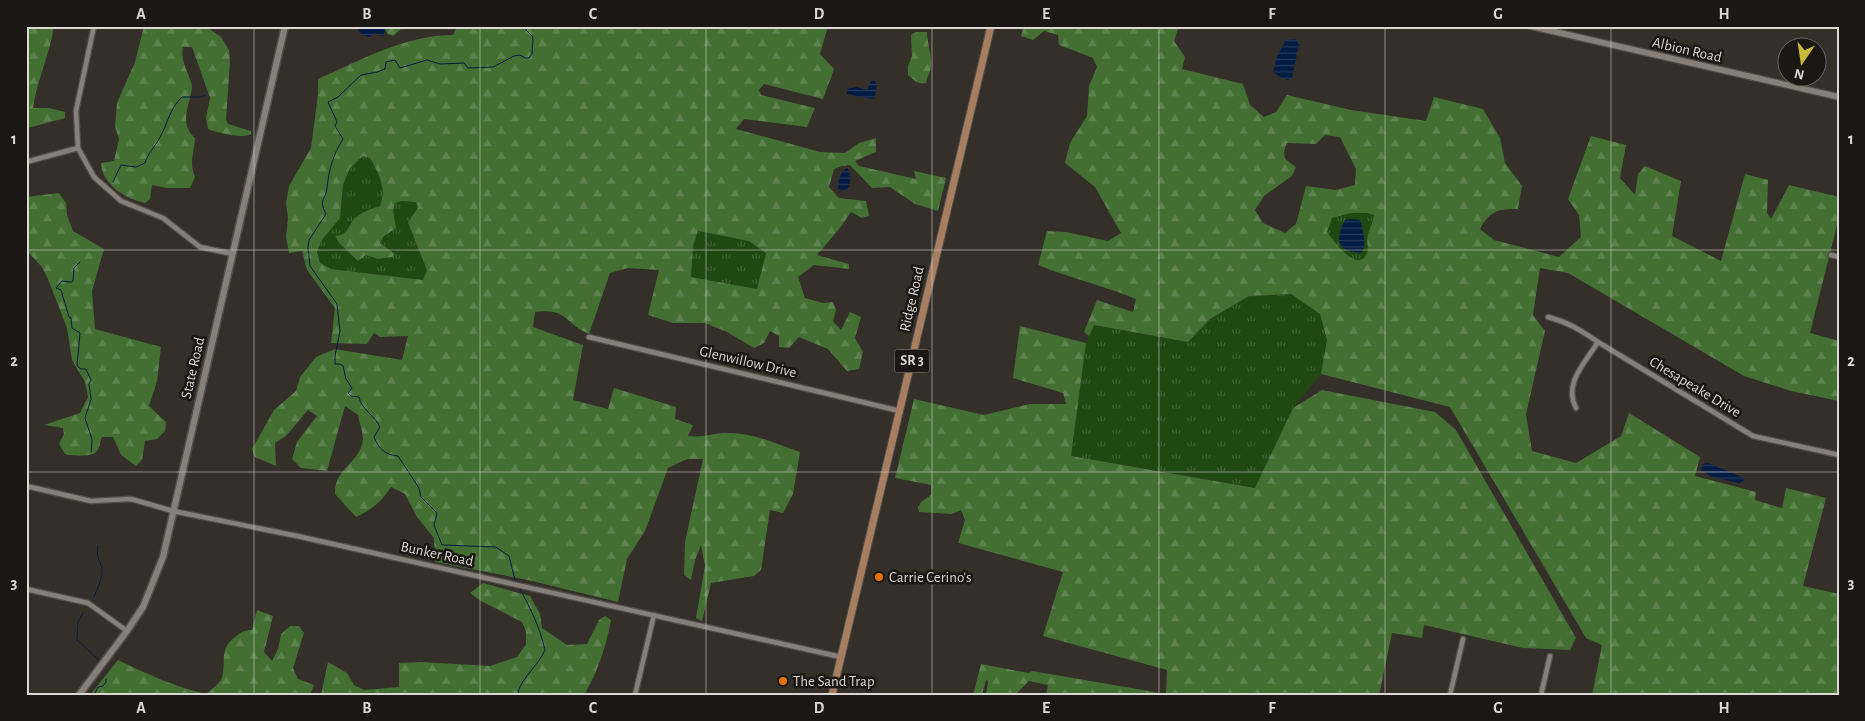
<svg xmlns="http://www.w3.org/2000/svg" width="1865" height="721" font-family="'Alegreya Sans',sans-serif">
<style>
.grass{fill:url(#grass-tufts)}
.forest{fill:url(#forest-firs);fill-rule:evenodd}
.water{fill:url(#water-rules)}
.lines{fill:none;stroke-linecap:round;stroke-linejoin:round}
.stream{stroke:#021b43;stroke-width:1}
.minor-casing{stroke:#514d48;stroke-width:7}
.tertiary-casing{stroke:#514d48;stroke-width:8}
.secondary-casing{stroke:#514d48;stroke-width:9}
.primary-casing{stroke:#514d48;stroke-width:9}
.minor{stroke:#868079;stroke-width:4.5}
.tertiary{stroke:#868079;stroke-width:5.5}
.secondary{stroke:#868079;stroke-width:6}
.primary{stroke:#a87e61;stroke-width:7}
.grid{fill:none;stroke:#dbd8d4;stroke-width:1;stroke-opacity:0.55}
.food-dot{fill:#e8710a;stroke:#1a1715;stroke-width:2}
.labels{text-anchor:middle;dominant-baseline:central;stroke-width:5;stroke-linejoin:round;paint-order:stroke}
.shield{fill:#1a1715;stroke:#a19e9b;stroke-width:1}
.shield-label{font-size:14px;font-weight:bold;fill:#dbd8d4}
.street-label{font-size:15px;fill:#dbd8d4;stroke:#1a1715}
.poi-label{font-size:15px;fill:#dbd8d4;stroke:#1a1715;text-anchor:start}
.neatline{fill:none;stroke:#dbd8d4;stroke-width:2}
.grid-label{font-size:16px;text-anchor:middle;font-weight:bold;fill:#dbd8d4}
</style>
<defs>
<pattern id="grass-tufts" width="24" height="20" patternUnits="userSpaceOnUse" patternTransform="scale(1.25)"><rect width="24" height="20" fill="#204811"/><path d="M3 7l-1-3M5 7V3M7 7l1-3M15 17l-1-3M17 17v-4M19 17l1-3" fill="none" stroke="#406233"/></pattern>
<pattern id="forest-firs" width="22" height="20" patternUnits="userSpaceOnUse" patternTransform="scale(1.25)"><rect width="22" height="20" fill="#436f33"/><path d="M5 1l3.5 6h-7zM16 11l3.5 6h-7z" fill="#5e8350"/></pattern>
<pattern id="water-rules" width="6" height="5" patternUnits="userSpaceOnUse" patternTransform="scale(1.25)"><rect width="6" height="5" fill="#021b43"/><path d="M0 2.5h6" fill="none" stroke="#263b5d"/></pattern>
</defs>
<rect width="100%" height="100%" fill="#342f29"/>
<g class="grass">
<path d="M363,156L370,158C379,174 387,189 380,207L368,209L353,221L349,230L343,235L339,243L358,261L366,255L378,259L387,248L380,243L383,237L395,228L393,210L395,202L402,201L416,202L418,207L408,224L427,270L423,280L331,269L320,263L317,252L321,241L342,206L343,185L350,168Z"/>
<path d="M1350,213H1367L1374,215C1374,223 1370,226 1368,233C1366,239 1369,247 1367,253C1358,275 1333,240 1326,232L1332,218Z"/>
<polygon points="698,231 750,241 766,253 757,289 691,277 693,246"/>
<polygon points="1291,294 1320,314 1327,340 1321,374 1293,408 1256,488 1071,456 1086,343 1093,325 1188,342 1210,319 1249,296"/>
</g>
<g class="forest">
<path d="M26,26H54C50,54 37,80 33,108H49L65,112V118L28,128H26Z"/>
<path d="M144,26H205L221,37L229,50L230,62L226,119L228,124L251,131V134C242,139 218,133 208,129L206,118L210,98L192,47H183C180,62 189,72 192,86C192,90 191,94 190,98C186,113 182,126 195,138C194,154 189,161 195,177L190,188H167L152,185L150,199L145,203C125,199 102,184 101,163L114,161L119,139L115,126L117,103L135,62Z"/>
<polygon points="382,26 402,26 401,29 393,36 388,34"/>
<path d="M457,26H828L820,54L834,69L823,99L764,84L759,90L761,95L815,108L807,127L744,119L736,129L820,152L845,153L859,143L876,138V152L855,161L859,166L916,179L914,171L946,178L938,211L915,204L890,187L872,188L850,165L842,166L834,169L829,187L839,198L866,201L869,216L862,218L851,212L840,228L817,255L849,264V269L814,265L798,277L805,298L823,303L833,302L836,310L833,321L841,330L850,312L861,317L855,338L863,352L859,369L847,371L828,349L799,337L789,348L779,347V336L770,331L764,343L754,348L727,332L705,323H673L648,315L659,270L628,268L610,273L589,334C563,323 569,308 535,312L533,327L583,345L573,400L608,409L614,388L676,407L675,419L693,425L688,436C702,438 714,433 727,433C751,432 777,444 800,452L793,494L783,513L770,510L761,570L754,576L711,583L702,621L696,618L705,566L701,545L695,560L691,580L684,575L685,542L703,459H687L668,468L645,531L627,559L618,602L528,580L435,562L434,538L417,517L405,494L391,487C381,502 373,509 356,517L335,494C334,468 361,463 363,439C363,432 359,422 358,415L345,406L327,471L301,468L292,459L297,442L317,416L308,410L286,436L275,443L276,466L255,457L252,449L274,410L296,391L300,377L316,357L335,349L402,360L408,336L380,337L374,333L367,344L331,343L335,308L307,270L302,251L289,253L286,237L288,218L286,203L289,186L311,148L318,94V79C361,60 405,35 453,35ZM363,156L370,158C379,174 387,189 380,206C370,209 358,213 352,222C346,231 347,234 335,236L339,243L358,261L366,255L378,259L392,257L395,254L380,243L383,237L396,228L393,210L395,203L402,201L416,202L418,207L408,223L427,270L423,280L331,269L320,263L317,252L321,241L340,218L343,185L350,168ZM698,231L749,241L766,253L757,289L691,277L693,246Z"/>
<path d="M1024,26H1179L1174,41L1185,57L1182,69L1243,84L1250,105L1264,117L1276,112L1287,95L1351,110L1426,121L1434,97L1483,109L1500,138L1505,163L1522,186L1518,209C1497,209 1490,211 1480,229L1494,240L1559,257L1581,237L1579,215L1568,199L1591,136L1626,145L1620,178L1635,195L1638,174L1645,166L1681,181L1672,236L1721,261L1745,174L1768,180L1767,213L1771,219L1789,185L1839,197V217L1810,333L1839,341V401L1791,391L1744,376L1568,273L1540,268L1533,315L1545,331L1526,414L1532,451L1576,463L1621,436L1629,413L1700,457L1695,476L1756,492L1755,500L1782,508L1786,488L1826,498L1803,586L1839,594V695H1592L1602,645L1586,638L1450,407L1321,374L1327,340L1320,314L1291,294L1249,296L1210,319L1188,342L1094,325L1089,336L1084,332L1097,300L1133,312L1136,299C1104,286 1070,278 1038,265L1047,231L1066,232L1108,241L1121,233L1095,187L1065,163L1070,143L1087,116L1089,86L1097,67L1093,58L1059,45L1058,35L1044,31L1033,40L1021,36ZM1325,135L1340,137L1356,169L1355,185L1336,190L1306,186L1296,224L1285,233L1263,223L1255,210L1264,196L1292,176L1296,167L1285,159L1284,151L1287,143L1316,144ZM1350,213H1367L1374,215C1373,223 1370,227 1368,234C1366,240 1369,247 1367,253C1358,275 1333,240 1327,232L1332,218Z"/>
<path d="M916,32H927C927,42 933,61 931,68C930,73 927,77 926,83C918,85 914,80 908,75V66L912,56L911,35Z"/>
<path d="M59,193L66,203L67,215L73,231L104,249L92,291L95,329L161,347L157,381L149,406L166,422L165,431L157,439L145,441L142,460L136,466L121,455L113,437H102C100,441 100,448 96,452C92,457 71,456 65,454L59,444L64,434L63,428L44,425L80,413L88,397L85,382L72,360L67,328L48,279L42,267L26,250V197Z"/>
<polygon points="1020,326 1086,343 1071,456 1255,488 1293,408 1322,390 1435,412 1456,430 1576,638 1570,650 1523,648 1424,625 1422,638 1392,633 1379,695 1046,695 1048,685 1029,681 1015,695 986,695 988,681 986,680 982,695 973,695 981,664 1029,673 1032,671 1166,694 1167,670 1043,636 1063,572 958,543 965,520 961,510 952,514 919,512 918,507 921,502 931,495 931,485 895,478 914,399 984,415 1030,404 1066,404 1063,393 1013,378"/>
<path d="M483,583L530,596L540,614L542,628L567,645L587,644L599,620L605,616L611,620C606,646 598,672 584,695H321L328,662L347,673L354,685L364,690L399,687V663L421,662L490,666L517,657L526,644V631L522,622L481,601L470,593Z"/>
<path d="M257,610L273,616L264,652L272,661L278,649L281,634L290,626H299L304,633L293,668L298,679L314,685L310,695H90L118,660C147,674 175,687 206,694C210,690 218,685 221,680C228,664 217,650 235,637C241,632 244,630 252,630Z"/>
</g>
<g class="water">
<path d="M357,26H382L385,30L384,35L381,36L375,33L370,37C364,36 358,33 357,26Z"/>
<polygon points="1295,39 1299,44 1292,78 1287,80 1280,77 1273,72 1277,56 1286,40"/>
<polygon points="871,81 875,81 877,85 875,97 872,99 847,94 847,89 856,87 867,90"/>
<path d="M847,168C852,174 851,185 846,191L838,189C838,182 840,172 847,168Z"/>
<path d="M1350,219L1359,220L1361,222C1362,233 1368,244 1361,253C1336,252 1335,239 1345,220Z"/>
<polygon points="1708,463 1744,478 1743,481 1739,483 1712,477 1701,470 1703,464"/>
</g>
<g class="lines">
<g class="stream">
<path d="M113,182L121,165L136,167L145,163C148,153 154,148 159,139C168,124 169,109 182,97H201L205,95"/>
<polyline points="80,262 74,268 73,281 71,282 62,281 56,288 61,290 69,317 71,318 72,328 80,333 77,366 81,369 86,369 91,380 89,384 91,399 85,418 92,439 91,452"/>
<path d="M515,580L509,556L496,547L442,545L434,525L437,513L421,497L419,488L398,456C385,455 379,449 374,437L380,427C375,416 361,409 359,397L351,396L348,393L352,388L346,379L343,366L340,364H335V356L340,331L337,304L310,266L308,247L309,240L326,214C318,199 326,200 327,188C329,169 333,155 343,139L335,126L337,122L328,102L338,97L361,75L377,72L385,69L386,62L395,60L400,68L427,60L440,64L464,63L468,68L493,67L514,56L520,55L525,58H529L532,54L533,37L526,30L527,26"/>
<path d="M520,589C531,609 540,628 545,650C538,666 523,676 518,692L520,695"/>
<path d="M94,597C97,589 101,582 102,573C103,562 95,561 98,546"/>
<polyline points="83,613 78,622 77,640 99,660"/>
<polyline points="94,695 98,687 103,686 106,682 106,679"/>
</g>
<g class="minor-casing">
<g id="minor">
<polyline points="94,26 76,111 78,148 94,177 121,201 163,218 200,247 233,254"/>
<polyline points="26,162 78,148"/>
<polyline points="1831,255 1839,257"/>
<path d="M1548,317C1568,322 1582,331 1598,342L1753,436L1839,455"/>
<polyline points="589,337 900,411"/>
<path d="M1576,408C1563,384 1585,363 1598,342"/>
<polyline points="26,486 91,501 131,499 173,511 297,536 841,657"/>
<polyline points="26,589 88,603 127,631"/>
<polyline points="635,695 654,615"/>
<polyline points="1450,695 1463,639"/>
<polyline points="1541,695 1550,656"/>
</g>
</g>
<g class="tertiary-casing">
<polyline id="tertiary" points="1530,26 1839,97"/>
</g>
<g class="secondary-casing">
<polyline id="secondary" points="79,695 127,631 143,607 163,557 285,26"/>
</g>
<g class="primary-casing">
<polyline id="primary" points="832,695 991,26"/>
</g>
<use href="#minor" class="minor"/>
<use href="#tertiary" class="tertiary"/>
<use href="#secondary" class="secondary"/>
<use href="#primary" class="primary"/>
</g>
<path class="grid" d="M254,26V695M480,26V695M706,26V695M932,26V695M1159,26V695M1385,26V695M1611,26V695M26,250H1839M26,472H1839"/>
<g class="food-dot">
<circle cx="879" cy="577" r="5"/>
<circle cx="783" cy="681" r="5"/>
</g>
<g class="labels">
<rect class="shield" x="894.5" y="349.5" width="35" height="23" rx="4"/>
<g class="shield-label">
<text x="912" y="361">SR 3</text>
</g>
<g class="street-label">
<text transform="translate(1687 50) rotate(13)">Albion Road</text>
<text transform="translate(912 299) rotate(-77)">Ridge Road</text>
<text transform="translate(748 362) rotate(13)">Glenwillow Drive</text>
<text transform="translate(193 368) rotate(-77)">State Road</text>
<text transform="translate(1695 387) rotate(31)">Chesapeake Drive</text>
<text transform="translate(437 554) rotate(12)">Bunker Road</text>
</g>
<g class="poi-label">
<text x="889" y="577">Carrie Cerino's</text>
<text x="793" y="681">The Sand Trap</text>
</g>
</g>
<rect width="1865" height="721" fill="none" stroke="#1a1715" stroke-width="55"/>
<g transform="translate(1802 62) rotate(193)"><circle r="24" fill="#1a1715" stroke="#676461"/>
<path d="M0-4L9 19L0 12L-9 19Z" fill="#c9ba3a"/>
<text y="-8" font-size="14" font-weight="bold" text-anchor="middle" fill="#dbd8d4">N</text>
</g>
<rect x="28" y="28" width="1810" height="666" class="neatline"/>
<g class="grid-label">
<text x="141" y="19">A</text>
<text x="367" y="19">B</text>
<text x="593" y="19">C</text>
<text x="819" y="19">D</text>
<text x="1046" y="19">E</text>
<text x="1272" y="19">F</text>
<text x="1498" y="19">G</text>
<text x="1724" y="19">H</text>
<text x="14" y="144">1</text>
<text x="1851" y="144">1</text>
<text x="14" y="366">2</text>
<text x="1851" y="366">2</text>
<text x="14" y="588">3</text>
<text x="1851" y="588">3</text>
<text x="141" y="713">A</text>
<text x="367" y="713">B</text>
<text x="593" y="713">C</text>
<text x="819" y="713">D</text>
<text x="1046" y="713">E</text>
<text x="1272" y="713">F</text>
<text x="1498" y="713">G</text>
<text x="1724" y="713">H</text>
</g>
</svg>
